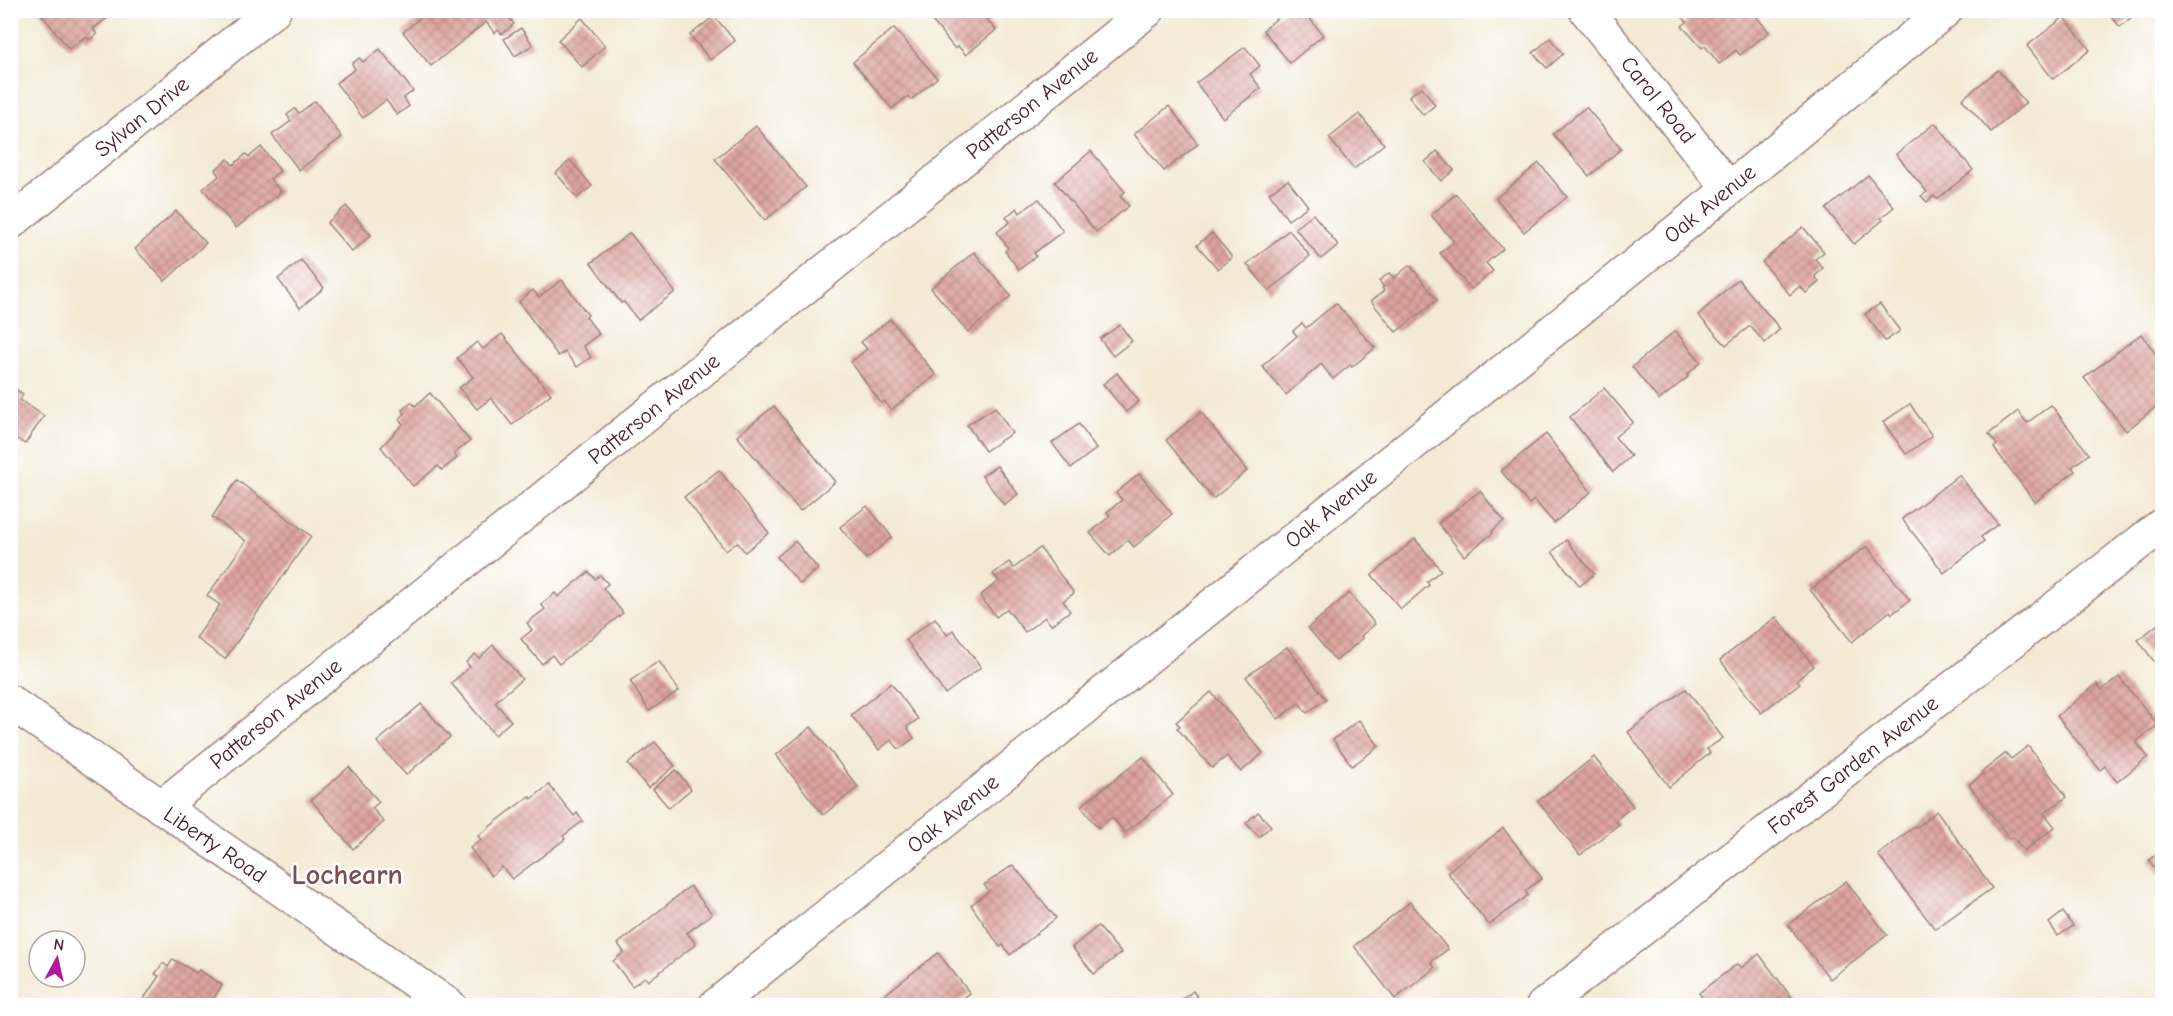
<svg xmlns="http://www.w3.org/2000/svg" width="2173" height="1016" font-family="'Comic Neue',sans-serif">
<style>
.building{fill:url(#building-cross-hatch)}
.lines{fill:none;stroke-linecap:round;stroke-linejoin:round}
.minor-casing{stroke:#9e8480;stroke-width:36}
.major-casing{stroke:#9e8480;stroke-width:36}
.minor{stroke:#fff;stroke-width:33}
.major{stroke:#fff;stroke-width:33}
.labels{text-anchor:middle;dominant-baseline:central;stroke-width:5;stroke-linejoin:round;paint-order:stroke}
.street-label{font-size:22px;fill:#4a1f2b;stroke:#fff}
.district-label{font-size:28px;font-weight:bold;fill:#7e4e53;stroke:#fff}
</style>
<defs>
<pattern id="building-cross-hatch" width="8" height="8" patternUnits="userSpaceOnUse" patternTransform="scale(1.5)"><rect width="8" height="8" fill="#dea59e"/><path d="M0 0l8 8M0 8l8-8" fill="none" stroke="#b68681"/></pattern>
</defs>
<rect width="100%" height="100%" fill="#fff"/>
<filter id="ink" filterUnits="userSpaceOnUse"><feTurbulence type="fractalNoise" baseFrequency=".0167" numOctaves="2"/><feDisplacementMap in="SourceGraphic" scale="12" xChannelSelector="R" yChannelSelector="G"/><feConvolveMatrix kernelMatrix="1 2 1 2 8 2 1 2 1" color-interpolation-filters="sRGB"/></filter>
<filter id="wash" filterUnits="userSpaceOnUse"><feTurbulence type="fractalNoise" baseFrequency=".008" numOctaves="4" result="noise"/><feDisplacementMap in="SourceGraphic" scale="24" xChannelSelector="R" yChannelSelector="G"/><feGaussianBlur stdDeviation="1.35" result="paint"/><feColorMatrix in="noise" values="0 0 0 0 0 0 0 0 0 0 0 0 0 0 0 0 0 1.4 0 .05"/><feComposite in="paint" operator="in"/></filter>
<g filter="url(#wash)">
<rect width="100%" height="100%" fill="#f3ead4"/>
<g id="blocks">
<g class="building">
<polygon points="38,10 108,10 111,15 93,29 97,34 89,40 85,37 69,49"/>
<polygon points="430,10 446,10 448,13 452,10 508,10 513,16 510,19 514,24 502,34 498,30 495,33 486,22 431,66 403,32"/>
<polygon points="938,10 984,10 990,18 987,20 996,30 966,55 958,46 955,49 929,17"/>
<polygon points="1287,10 1303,10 1323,35 1290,63 1263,30"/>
<polygon points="1683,10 1751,10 1769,32 1740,55 1736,50 1719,64 1705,46 1702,48 1682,26 1687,22 1679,13"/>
<polygon points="2106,10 2140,10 2120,27"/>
<polygon points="714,16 735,41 710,60 690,35"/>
<polygon points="2064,17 2090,50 2053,79 2027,46"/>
<polygon points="582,18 605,46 582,67 558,40"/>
<polygon points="521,28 533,45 515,56 504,39"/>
<polygon points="894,28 937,78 911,100 908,96 892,109 853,62"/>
<polygon points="1550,38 1563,54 1547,68 1533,53"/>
<polygon points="1245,47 1260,66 1250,74 1261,88 1223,118 1196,83"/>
<polygon points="380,49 413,91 404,98 409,106 397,115 386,100 363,118 336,83 355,69 352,64 359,58 363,62"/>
<polygon points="1998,70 2026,103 1991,132 1962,99"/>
<polygon points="1422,87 1435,105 1423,115 1409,96"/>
<polygon points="315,101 342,137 299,170 272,135 291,121 287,115 295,109 299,113"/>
<polygon points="1169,106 1198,144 1164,171 1134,134"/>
<polygon points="1586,107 1621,149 1589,176 1553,134"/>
<polygon points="1359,114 1384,144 1354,169 1329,138"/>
<polygon points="1935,123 1973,170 1937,199 1934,196 1927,202 1921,196 1927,192 1896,154"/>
<polygon points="756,126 806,187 765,220 715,159"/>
<polygon points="261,147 280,171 270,179 281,192 236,228 203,189 219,176 215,170 228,159 233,165 246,154 249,157"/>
<polygon points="1091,151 1125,192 1120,196 1129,206 1096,232 1055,182"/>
<polygon points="1437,151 1454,170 1441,181 1425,162"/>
<polygon points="570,160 592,186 577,198 556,173"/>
<polygon points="1539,163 1567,197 1524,232 1496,198"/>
<polygon points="1868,175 1894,207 1881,218 1883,220 1854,244 1826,209"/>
<polygon points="1288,180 1308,206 1288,220 1269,193"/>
<polygon points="1456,194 1503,249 1486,263 1493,271 1471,289 1440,253 1454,242 1431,215"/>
<polygon points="1039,199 1063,231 1034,253 1036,256 1019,270 1005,251 1008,248 997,232 1010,222 1006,217 1017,208 1020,213"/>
<polygon points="346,206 371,235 352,252 327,223"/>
<polygon points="176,211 206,243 165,281 135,249"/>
<polygon points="1313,214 1338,245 1321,259 1295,228"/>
<polygon points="1803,227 1824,252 1815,259 1823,268 1815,276 1819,282 1806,293 1800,286 1790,295 1762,262"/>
<polygon points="1289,230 1310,256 1269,291 1247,264"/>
<polygon points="630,233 675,292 638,320 624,302 621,303 591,263"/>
<polygon points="1212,233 1232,257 1218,269 1197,245"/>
<polygon points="974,252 1011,296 968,332 931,288"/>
<polygon points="301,260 324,288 300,308 278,279"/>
<polygon points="1410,265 1437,300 1396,332 1371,301 1384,291 1382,288 1384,287 1379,281 1389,273 1394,278"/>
<polygon points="1738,279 1780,329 1765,343 1750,326 1726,345 1698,315"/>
<polygon points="562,280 588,315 586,317 599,334 583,346 591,357 577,367 565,352 558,356 519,302 533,290 539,297"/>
<polygon points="1336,303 1375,348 1352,367 1350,365 1333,379 1321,364 1286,395 1262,366 1297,336 1293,331 1302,323 1306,328"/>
<polygon points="1880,304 1900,331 1885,341 1865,314"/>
<polygon points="890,319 936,375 891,410 884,401 881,403 851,362 867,349 861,342"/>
<polygon points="1120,325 1132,341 1113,356 1100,339"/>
<polygon points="1675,331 1701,362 1687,375 1688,377 1659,400 1632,367"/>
<polygon points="502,334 551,394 512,425 491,398 477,409 459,388 473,377 457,358 477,342 483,349"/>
<polygon points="2141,334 2162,362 2162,402 2126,431 2084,378"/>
<polygon points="1117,373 1139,401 1126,412 1103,384"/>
<polygon points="10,386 23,394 20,400 44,416 25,444 10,434"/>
<polygon points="1604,388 1633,422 1615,437 1631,456 1613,472 1570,417"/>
<polygon points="430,393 470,441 454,454 457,458 442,470 438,466 413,486 381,447 403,424 399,419 405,414 402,410 411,402 415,406"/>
<polygon points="1910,404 1932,436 1906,454 1883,422"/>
<polygon points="2051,405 2089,454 2072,467 2075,471 2035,502 1994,448 1997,445 1989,434 2018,411 2027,423"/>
<polygon points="774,406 835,482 800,511 737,436"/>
<polygon points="995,407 1012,433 985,451 967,425"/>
<polygon points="1201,412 1247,471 1213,499 1166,440"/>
<polygon points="1079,424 1096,449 1071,468 1052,443"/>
<polygon points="1546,434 1591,492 1554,523 1534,500 1529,504 1501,471"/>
<polygon points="997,466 1018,494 1004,505 982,476"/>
<polygon points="719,470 769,533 745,552 737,542 726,551 684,497"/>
<polygon points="1139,474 1172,514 1134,547 1128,540 1110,556 1090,533 1110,516 1107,512 1122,500 1116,493"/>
<polygon points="1959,475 1998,524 1981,537 1984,541 1944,573 1902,519"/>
<polygon points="237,480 311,536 225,659 196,638 220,605 207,596 246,541 212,517"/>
<polygon points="1480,491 1504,521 1492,531 1493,533 1464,556 1438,523"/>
<polygon points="867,506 892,537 866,559 840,527"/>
<polygon points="1415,539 1441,570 1427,582 1429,585 1401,609 1372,575"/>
<polygon points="1566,540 1594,574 1580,586 1552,552"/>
<polygon points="795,541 818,569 800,584 777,557"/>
<polygon points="1867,546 1910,600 1892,614 1890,611 1852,642 1810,590"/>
<polygon points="1040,548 1074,593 1063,601 1070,611 1051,625 1045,617 1025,632 1007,609 996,617 980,596 999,581 993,574 1009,562 1014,568"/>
<polygon points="589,572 595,579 600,575 608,584 603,588 623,613 559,664 552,655 542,664 521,639 532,630 527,623 545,609 541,604 555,593 558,597"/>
<polygon points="1349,593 1375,624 1361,636 1363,638 1336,661 1308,628"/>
<polygon points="1776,617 1814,666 1797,680 1800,683 1761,713 1720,660"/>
<polygon points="935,618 947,635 953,630 981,667 945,694 906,640"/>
<polygon points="2162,621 2162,672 2138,640"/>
<polygon points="493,645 522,679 495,702 511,721 495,735 451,683 470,667 466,662 475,654 479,658"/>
<polygon points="1287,647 1326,699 1307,713 1299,703 1278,719 1246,677"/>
<polygon points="659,661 679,691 649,711 630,681"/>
<polygon points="2119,677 2158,725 2136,742 2148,757 2117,782 2105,766 2100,770 2057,716 2097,684 2102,690"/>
<polygon points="891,683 918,719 907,727 914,738 899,749 891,740 879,750 851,715"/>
<polygon points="1686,689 1723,738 1707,749 1710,753 1669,787 1628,732"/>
<polygon points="1211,692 1263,753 1241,772 1227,756 1212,768 1177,728 1180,726 1176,722"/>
<polygon points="421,704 450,737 406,775 377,742"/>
<polygon points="1359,720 1379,746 1352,766 1333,740"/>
<polygon points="811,727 858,787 823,815 776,755"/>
<polygon points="655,742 675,766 648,788 628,764"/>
<polygon points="2028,746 2067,797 2044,813 2055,827 2024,851 2013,837 2010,839 1969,785 1983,774 1982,772 2006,753 2011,759"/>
<polygon points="1143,757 1173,795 1125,833 1112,817 1098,828 1081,806"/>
<polygon points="1594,757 1633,806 1615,820 1619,824 1580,855 1538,801"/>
<polygon points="349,767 379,802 372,808 384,822 353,849 311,800"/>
<polygon points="676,770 691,789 669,808 653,789"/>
<polygon points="549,785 574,816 577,813 583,821 563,836 565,839 512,879 502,867 491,876 470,848 481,840 478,836 529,796 531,799"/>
<polygon points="1937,811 1992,888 1935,929 1878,855 1915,826 1917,827"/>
<polygon points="1258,812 1271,826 1259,837 1246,823"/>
<polygon points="1503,828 1542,878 1525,891 1528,895 1489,925 1447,872"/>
<polygon points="2162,850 2162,874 2160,876 2149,860"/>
<polygon points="1013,865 1056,918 1010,955 1003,945 1000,947 971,905 989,891 984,885"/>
<polygon points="1846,881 1887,935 1830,979 1788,925"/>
<polygon points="690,886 712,914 687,933 696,944 648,981 645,977 632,986 613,961 624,952 618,944"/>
<polygon points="1410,902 1448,949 1431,962 1435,968 1395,999 1354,946"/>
<polygon points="2063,912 2073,926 2058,936 2049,923"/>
<polygon points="1098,926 1121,953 1094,974 1072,947"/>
<polygon points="938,953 970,993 953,1006 876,1006 874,1003"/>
<polygon points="1759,954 1798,1006 1708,1006 1699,993 1737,964 1741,968"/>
<polygon points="173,959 196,973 199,970 222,985 209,1006 139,1006 159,976 155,974 163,963 168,967"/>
<polygon points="1193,991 1201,1002 1206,998 1212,1006 1174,1006"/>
</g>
</g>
</g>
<g filter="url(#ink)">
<use href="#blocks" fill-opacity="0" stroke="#9e8480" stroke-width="1.5"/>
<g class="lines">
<g class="minor-casing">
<g id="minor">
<polyline points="1586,10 1729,189"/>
<polyline points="10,223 274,10"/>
<polyline points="715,1006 1729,189 1946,10"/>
<polyline points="1543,1006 2162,525"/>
</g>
</g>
<g class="major-casing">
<g id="major">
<polyline points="10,702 450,1006"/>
<polyline points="161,807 1148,10"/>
</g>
</g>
<use href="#minor" class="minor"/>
<use href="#major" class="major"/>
</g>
</g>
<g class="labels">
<g class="street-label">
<text transform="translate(1658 100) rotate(51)">Carol Road</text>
<text transform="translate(1032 104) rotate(-39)">Patterson Avenue</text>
<text transform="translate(142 117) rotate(-39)">Sylvan Drive</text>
<text transform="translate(1710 204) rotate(-39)">Oak Avenue</text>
<text transform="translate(654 409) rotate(-39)">Patterson Avenue</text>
<text transform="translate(1331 509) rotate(-39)">Oak Avenue</text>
<text transform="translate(276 714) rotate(-39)">Patterson Avenue</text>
<text transform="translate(1853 765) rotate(-38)">Forest Garden Avenue</text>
<text transform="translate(953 814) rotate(-39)">Oak Avenue</text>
<text transform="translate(215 845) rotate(34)">Liberty Road</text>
</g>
<g class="district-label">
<text x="347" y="875">Lochearn</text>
</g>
</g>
<rect width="2173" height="1016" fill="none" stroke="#fff" stroke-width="36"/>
<g transform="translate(57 959) rotate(8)"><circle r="28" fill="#ffffff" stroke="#b7a5aa" stroke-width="1.5"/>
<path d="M0-4.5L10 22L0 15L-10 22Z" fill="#b5179e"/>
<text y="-9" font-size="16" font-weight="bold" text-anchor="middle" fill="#4a1f2b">N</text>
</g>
</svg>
